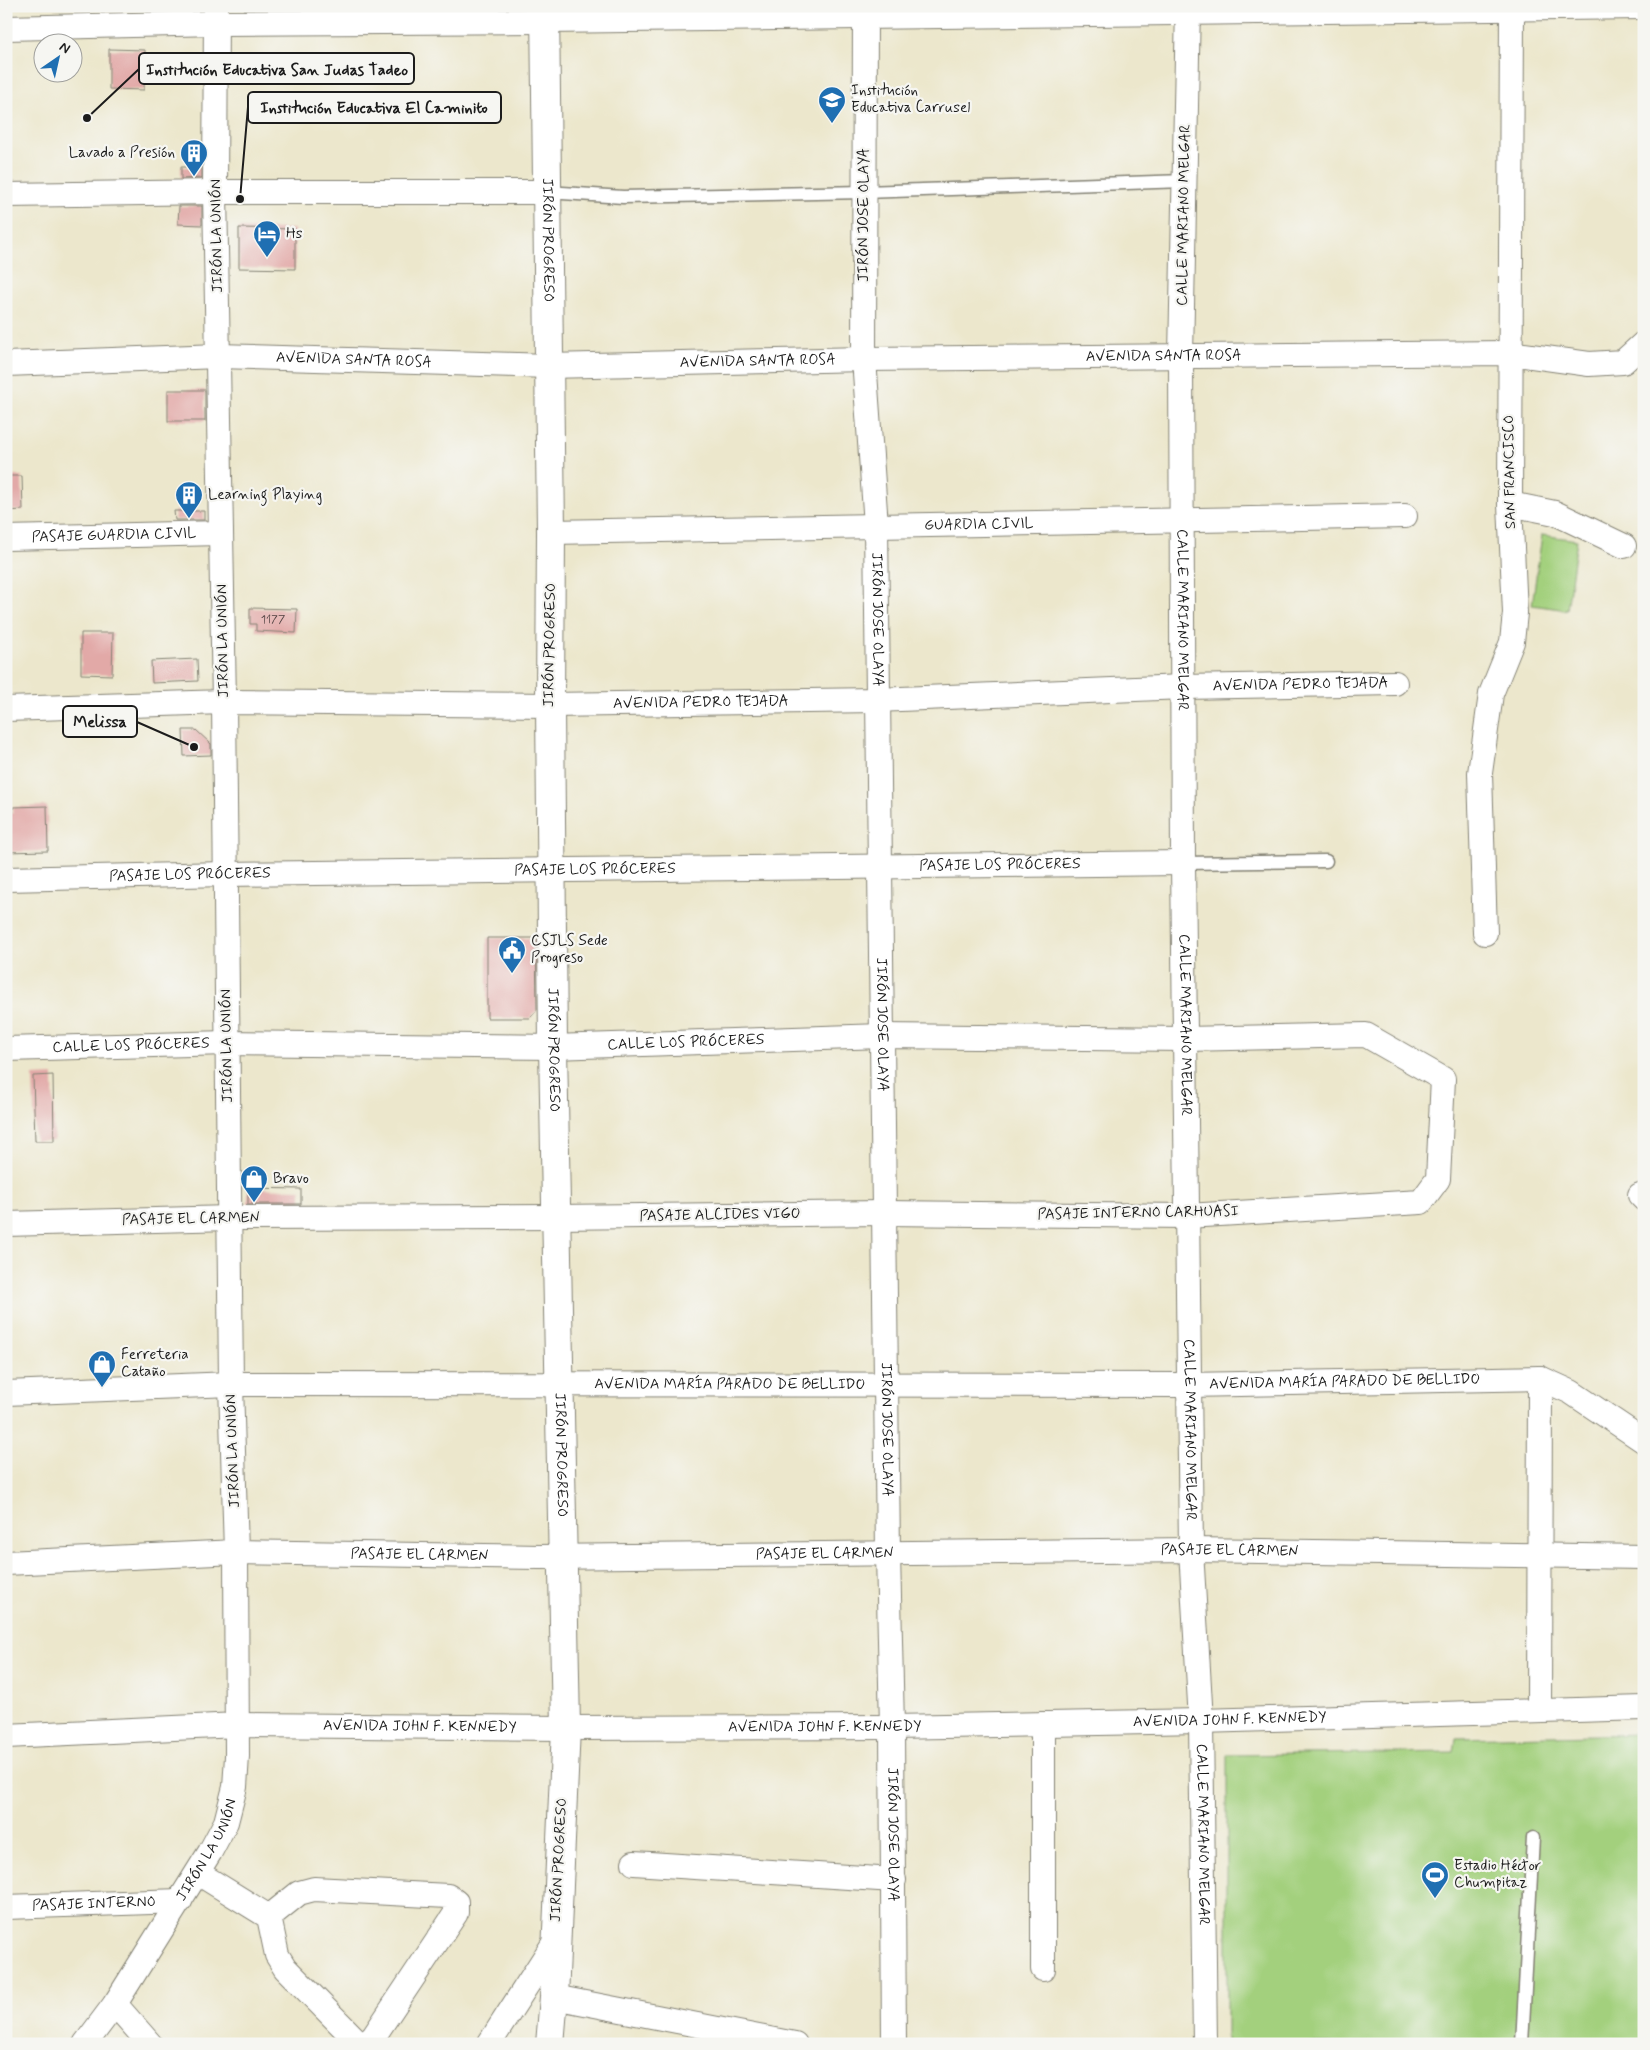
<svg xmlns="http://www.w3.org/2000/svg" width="1650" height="2050" font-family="Mynerve,sans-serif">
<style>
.green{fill:#a3d07d;stroke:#60764c}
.building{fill:#e2a9a7}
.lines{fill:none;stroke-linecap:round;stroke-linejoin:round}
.service-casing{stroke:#848274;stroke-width:15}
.minor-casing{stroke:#848274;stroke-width:26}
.tertiary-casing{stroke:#848274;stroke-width:30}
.service{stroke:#fff;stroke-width:12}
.minor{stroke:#fff;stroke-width:24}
.tertiary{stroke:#fff;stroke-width:28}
.labels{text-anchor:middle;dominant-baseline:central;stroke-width:4.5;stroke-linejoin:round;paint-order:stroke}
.number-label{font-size:12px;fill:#4e3f3f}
.poi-label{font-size:15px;fill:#1c1c1c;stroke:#f6f6f2;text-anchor:start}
.street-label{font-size:15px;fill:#1c1c1c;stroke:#f6f6f2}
.leader{fill:none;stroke:#1c1c1c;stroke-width:2}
.callout-dot{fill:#1c1c1c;stroke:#f6f6f2;stroke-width:2}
.callout{fill:#f6f6f2;stroke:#1c1c1c;stroke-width:2}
.callout-label{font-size:16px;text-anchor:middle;font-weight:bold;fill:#1c1c1c}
</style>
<rect width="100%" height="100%" fill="#f6f6f2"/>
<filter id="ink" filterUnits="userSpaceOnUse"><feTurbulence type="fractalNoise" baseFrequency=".02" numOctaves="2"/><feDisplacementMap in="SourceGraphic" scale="10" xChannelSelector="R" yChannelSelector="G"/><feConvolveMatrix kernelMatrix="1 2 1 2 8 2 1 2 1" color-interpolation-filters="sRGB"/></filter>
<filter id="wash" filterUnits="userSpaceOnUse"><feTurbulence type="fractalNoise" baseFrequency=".0096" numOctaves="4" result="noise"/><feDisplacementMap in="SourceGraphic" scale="20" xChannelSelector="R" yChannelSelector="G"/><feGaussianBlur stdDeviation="1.12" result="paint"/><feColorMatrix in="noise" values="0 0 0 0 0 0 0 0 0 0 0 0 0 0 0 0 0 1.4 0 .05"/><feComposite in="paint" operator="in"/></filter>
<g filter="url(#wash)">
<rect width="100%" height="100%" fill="#ece7cc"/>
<g class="green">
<polygon points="1542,535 1577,540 1567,610 1532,605"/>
<polygon points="1644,1734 1644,2044 1227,2044 1227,1755 1454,1752 1456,1738"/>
</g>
<g id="blocks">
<g class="building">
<polygon points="109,49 145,50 144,90 109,89"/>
<polygon points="181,167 201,167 201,178 181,179"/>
<polygon points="179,206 202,206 202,225 178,224"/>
<polygon points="239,228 295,229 295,269 239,268"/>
<rect x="168" y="390" width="37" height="31"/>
<polygon points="6,476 22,476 23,510 6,511"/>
<polygon points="174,511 204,511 204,520 175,520"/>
<polygon points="250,608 297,609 296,633 256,631 256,624 250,624"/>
<polygon points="81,633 113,633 112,675 81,674"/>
<polygon points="197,659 198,681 152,683 151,661"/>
<polygon points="183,730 196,730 211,744 211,755 184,756"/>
<polygon points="47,806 48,851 6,852 6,813 13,813 13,807"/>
<polygon points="487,938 536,938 537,1010 530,1018 487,1018"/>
<polygon points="53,1075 54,1141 35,1141 33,1076"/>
<polygon points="248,1188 301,1189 301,1204 248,1204"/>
</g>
</g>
</g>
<g filter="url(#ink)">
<use href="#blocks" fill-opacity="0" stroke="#848274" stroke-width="1"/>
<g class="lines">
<g class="service-casing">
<g id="service">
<polyline points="547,192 623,197 864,192 1185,181"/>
<polyline points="1183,863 1326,861"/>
<polyline points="1522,2044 1533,1838"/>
</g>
</g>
<g class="minor-casing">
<g id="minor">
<path id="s1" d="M865,6L864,359L876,525L888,1554L892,1727L894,2044"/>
<path id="s2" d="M1188,6L1181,356L1183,863L1191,1550L1201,1721L1205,2044"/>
<polyline points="6,28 217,23 545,21 1644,7"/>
<polyline points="6,195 215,192 547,192"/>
<path id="s3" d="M6,364L219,356L548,366L864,359L1509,353L1589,364L1623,362L1644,343"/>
<polyline points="1510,504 1555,513 1624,546"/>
<path id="s4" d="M551,532C836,526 1121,524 1405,516"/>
<path id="s5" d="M6,538L221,533"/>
<path id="s6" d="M6,709L224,702L550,705L877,700L1183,687L1395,683"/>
<path id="s7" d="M6,879L226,874L1183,863"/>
<polyline points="1485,933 1480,773 1491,694 1512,642 1515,613 1510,504 1512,6"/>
<path id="s8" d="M6,1049L227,1043L553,1047L882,1036L1185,1039L1366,1035L1443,1079L1438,1179L1421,1202L1187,1216L884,1213L556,1217L230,1218L6,1224"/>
<polyline points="1640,1195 1644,1199"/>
<path id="s9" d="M6,1393L231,1384L1189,1385L1540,1378L1571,1392L1644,1441"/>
<path id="s10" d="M6,1563L236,1552L540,1557L1191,1550L1644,1557"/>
<polyline points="1539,1710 1540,1378"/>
<polyline points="1043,1724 1043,1969"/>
<path id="s11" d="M6,1736L237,1725L566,1728L892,1727L1201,1721L1644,1708"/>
<polyline points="634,1863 894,1880"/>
<polyline points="198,1873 269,1917 277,1955 285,1968 355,2039 364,2043 372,2039 456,1913 456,1902 448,1896 314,1889 299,1893 269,1917"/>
<path id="s12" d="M6,1907L180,1901"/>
<polyline points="554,1997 795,2044"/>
<polyline points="115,2004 150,2044"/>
<path id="s13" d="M85,2044L115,2004L210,1852L226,1822L235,1787L237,1756L236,1552L231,1384L224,702L215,192L216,6"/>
<polyline points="489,2044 556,1940"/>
</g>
</g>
<g class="tertiary-casing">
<g id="tertiary">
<path id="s14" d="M545,6L551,532L550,705L553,1047L566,1728L554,1997L550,2044"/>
</g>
</g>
<use href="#service" class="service"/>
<use href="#minor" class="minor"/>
<use href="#tertiary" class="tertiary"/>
</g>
</g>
<defs>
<g id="school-pin" transform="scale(1.4375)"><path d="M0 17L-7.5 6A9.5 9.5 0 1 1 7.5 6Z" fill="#1f6fb2" stroke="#f6f6f2"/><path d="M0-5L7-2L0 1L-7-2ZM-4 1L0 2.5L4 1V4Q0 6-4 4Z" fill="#fff"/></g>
<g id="building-pin" transform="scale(1.4375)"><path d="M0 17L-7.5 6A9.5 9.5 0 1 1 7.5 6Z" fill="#1f6fb2" stroke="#f6f6f2"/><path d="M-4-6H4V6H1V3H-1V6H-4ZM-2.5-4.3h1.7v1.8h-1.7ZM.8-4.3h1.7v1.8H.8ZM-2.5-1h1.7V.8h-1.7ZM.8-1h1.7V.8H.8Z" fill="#fff"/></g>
<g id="hotel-pin" transform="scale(1.4375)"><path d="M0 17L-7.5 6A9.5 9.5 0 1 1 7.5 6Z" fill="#1f6fb2" stroke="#f6f6f2"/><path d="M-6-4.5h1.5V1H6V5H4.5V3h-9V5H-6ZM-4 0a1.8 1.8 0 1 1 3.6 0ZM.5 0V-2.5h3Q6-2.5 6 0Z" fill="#fff"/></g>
<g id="civic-pin" transform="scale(1.4375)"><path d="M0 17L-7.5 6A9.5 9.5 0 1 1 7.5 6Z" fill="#1f6fb2" stroke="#f6f6f2"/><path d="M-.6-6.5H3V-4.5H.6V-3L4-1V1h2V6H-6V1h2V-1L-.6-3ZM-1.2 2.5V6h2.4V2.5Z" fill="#fff"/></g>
<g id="shop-pin" transform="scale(1.4375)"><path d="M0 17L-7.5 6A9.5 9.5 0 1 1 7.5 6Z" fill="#1f6fb2" stroke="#f6f6f2"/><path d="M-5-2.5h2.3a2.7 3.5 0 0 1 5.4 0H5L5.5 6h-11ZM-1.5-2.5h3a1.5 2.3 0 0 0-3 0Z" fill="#fff"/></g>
<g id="stadium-pin" transform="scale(1.4375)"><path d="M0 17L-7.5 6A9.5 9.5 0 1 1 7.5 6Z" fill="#1f6fb2" stroke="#f6f6f2"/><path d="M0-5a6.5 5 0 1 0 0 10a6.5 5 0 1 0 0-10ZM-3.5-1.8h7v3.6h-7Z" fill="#fff"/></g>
</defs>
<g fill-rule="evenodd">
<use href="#school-pin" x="832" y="100"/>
<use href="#building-pin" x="194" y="153"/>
<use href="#hotel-pin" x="267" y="234"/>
<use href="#building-pin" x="189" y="495"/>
<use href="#civic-pin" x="512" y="950"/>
<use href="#shop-pin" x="254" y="1179"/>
<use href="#shop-pin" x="102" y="1364"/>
<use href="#stadium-pin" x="1435" y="1875"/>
</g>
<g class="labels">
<g class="number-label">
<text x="273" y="620">1177</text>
</g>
<g class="poi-label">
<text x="851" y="91">Institución<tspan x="851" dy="17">Educativa Carrusel</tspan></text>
<text x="175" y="153" text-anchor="end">Lavado a Presión</text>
<text x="286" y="234">Hs</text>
<text x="208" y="495">Learning Playing</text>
<text x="531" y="941">CSJLS Sede<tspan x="531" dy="17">Progreso</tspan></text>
<text x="273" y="1179">Bravo</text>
<text x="121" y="1355">Ferreteria<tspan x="121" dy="17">Cataño</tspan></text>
<text x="1454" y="1866">Estadio Héctor<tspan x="1454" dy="17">Chumpitaz</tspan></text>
</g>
<g class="street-label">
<text transform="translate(864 215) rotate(-90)">JIRÓN JOSE OLAYA</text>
<text transform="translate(1184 215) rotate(-89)">CALLE MARIANO MELGAR</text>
<text transform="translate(217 236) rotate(-91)">JIRÓN LA UNIÓN</text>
<text stroke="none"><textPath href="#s14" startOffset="234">JIRÓN PROGRESO</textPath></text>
<text stroke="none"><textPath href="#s3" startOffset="1158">AVENIDA SANTA ROSA</textPath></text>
<text stroke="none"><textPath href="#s3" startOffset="348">AVENIDA SANTA ROSA</textPath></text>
<text stroke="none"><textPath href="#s3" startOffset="752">AVENIDA SANTA ROSA</textPath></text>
<text transform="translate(1510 472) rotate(-91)">SAN FRANCISCO</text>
<text stroke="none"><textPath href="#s4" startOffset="428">GUARDIA CIVIL</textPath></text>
<text stroke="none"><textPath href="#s5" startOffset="108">PASAJE GUARDIA CIVIL</textPath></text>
<text stroke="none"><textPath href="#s1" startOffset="614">JIRÓN JOSE OLAYA</textPath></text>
<text stroke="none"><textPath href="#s2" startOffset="614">CALLE MARIANO MELGAR</textPath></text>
<text transform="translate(223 641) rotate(-91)">JIRÓN LA UNIÓN</text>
<text transform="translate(550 645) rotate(-89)">JIRÓN PROGRESO</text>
<text stroke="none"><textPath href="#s6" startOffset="1295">AVENIDA PEDRO TEJADA</textPath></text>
<text stroke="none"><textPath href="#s6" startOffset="695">AVENIDA PEDRO TEJADA</textPath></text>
<text stroke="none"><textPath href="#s7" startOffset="994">PASAJE LOS PRÓCERES</textPath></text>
<text stroke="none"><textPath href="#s7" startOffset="589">PASAJE LOS PRÓCERES</textPath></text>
<text stroke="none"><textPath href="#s7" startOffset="184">PASAJE LOS PRÓCERES</textPath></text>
<text stroke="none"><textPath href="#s1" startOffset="1019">JIRÓN JOSE OLAYA</textPath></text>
<text stroke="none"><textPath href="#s2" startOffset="1019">CALLE MARIANO MELGAR</textPath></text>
<text stroke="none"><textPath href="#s8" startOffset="680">CALLE LOS PRÓCERES</textPath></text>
<text stroke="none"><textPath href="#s8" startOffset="125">CALLE LOS PRÓCERES</textPath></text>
<text transform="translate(227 1046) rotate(-91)">JIRÓN LA UNIÓN</text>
<text stroke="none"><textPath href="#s14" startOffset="1044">JIRÓN PROGRESO</textPath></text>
<text transform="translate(1138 1213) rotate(-1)">PASAJE INTERNO CARHUASI</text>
<text transform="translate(720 1215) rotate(-1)">PASAJE ALCIDES VIGO</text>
<text transform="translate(191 1219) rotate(-1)">PASAJE EL CARMEN</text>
<text stroke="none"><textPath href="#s9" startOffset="1339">AVENIDA MARÍA PARADO DE BELLIDO</textPath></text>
<text stroke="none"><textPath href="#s9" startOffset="724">AVENIDA MARÍA PARADO DE BELLIDO</textPath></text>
<text stroke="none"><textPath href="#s1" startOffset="1424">JIRÓN JOSE OLAYA</textPath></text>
<text stroke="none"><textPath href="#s2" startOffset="1424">CALLE MARIANO MELGAR</textPath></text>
<text transform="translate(233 1451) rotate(-92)">JIRÓN LA UNIÓN</text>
<text stroke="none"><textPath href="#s14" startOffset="1449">JIRÓN PROGRESO</textPath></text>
<text stroke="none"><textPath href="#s10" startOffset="1224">PASAJE EL CARMEN</textPath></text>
<text stroke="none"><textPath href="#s10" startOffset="819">PASAJE EL CARMEN</textPath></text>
<text stroke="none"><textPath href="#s10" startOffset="414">PASAJE EL CARMEN</textPath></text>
<text stroke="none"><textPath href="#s11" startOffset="1224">AVENIDA JOHN F. KENNEDY</textPath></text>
<text stroke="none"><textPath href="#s11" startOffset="414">AVENIDA JOHN F. KENNEDY</textPath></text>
<text stroke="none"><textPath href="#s11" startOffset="819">AVENIDA JOHN F. KENNEDY</textPath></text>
<text stroke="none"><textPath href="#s1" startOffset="1829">JIRÓN JOSE OLAYA</textPath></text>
<text stroke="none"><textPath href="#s2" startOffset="1829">CALLE MARIANO MELGAR</textPath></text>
<text stroke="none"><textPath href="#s13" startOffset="230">JIRÓN LA UNIÓN</textPath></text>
<text transform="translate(559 1860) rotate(-87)">JIRÓN PROGRESO</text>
<text stroke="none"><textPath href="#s12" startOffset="88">PASAJE INTERNO</textPath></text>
</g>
</g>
<path class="leader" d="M87 118L139 69M240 199L248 107M194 747L137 722"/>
<g class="callout-dot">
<circle cx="87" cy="118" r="5"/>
<circle cx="240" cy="199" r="5"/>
<circle cx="194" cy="747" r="5"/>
</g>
<g class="callout">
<rect x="139" y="53" width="275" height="31" rx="5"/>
<rect x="248" y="92" width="253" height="31" rx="5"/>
<rect x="63" y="706" width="74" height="31" rx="5"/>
</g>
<g class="callout-label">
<text x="277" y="75">Institución Educativa San Judas Tadeo</text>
<text x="374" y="113">Institución Educativa El Caminito</text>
<text x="100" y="727">Melissa</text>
</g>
<rect width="1650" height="2050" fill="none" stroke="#f6f6f2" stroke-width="25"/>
<g transform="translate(58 58) rotate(34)"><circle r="24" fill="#f6f6f2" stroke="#9f9f9c"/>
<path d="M0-4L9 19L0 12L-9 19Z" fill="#1f6fb2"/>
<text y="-8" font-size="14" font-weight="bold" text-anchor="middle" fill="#1c1c1c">N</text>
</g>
</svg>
